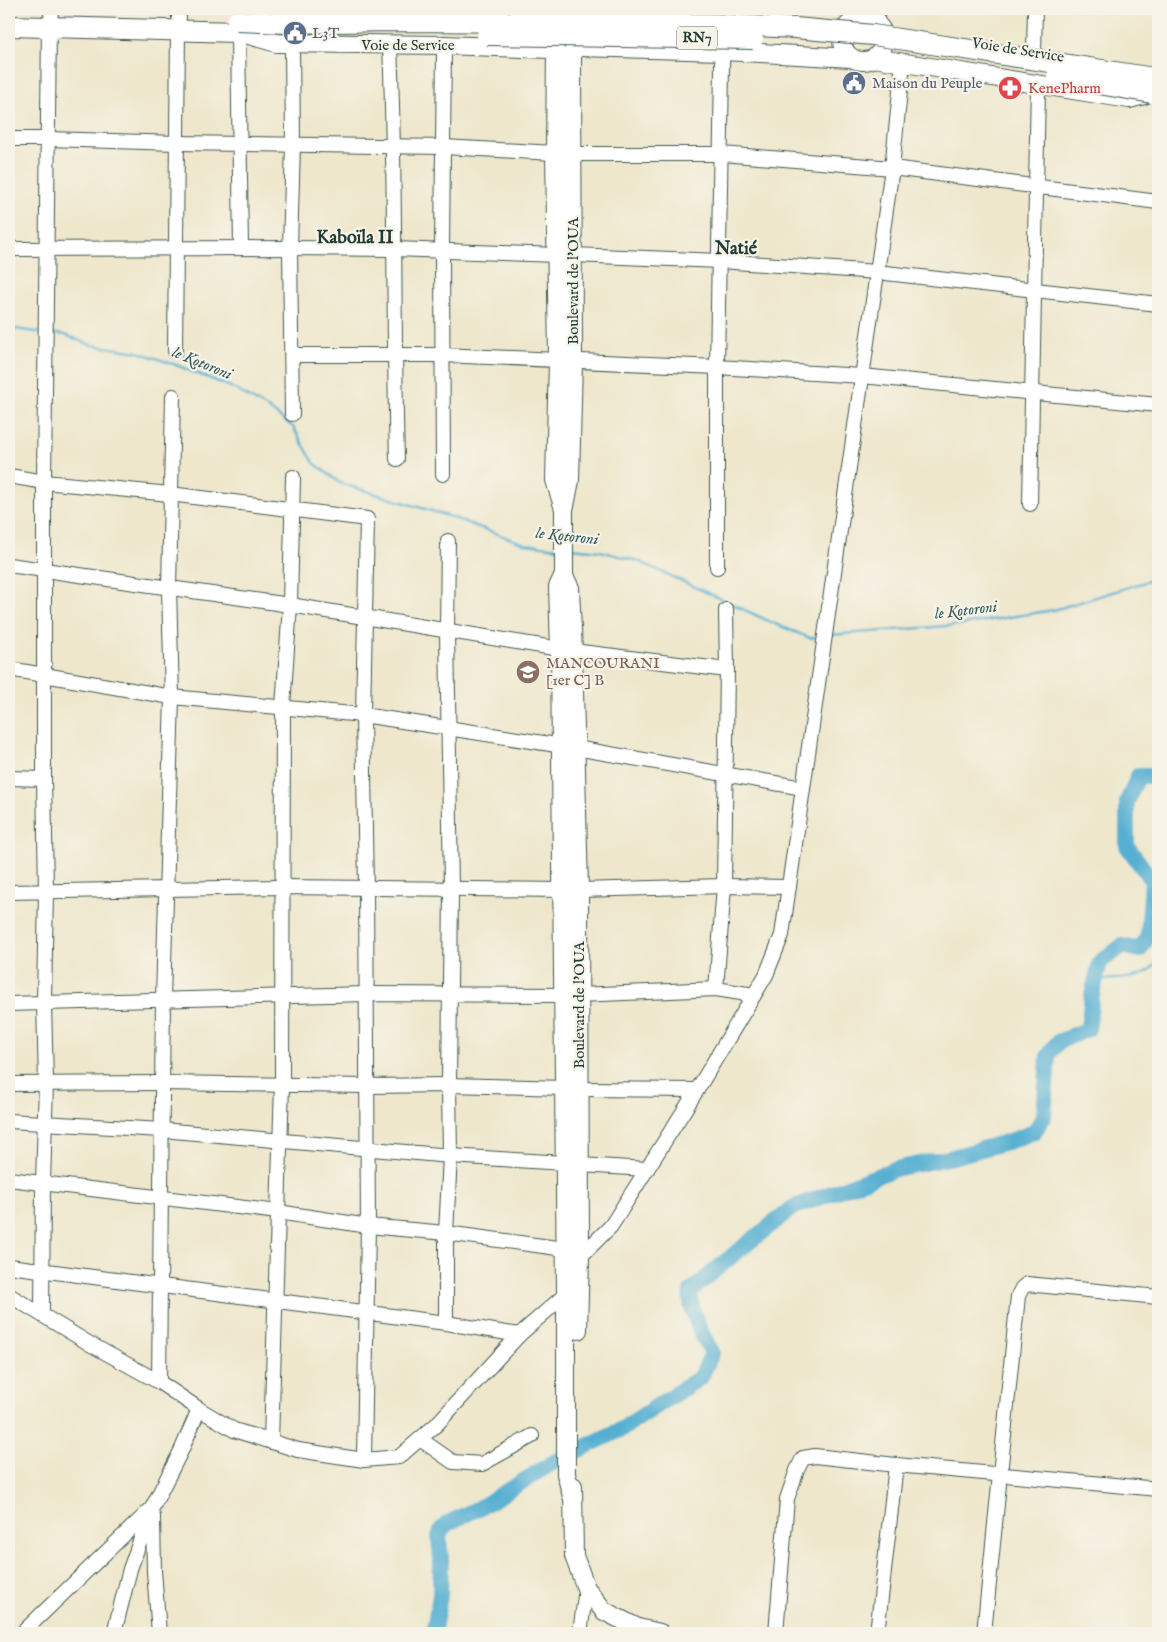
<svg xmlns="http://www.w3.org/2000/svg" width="1167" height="1642" font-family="'IM FELL English',serif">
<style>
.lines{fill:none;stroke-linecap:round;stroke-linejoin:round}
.stream{stroke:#55afd2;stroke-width:2.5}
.river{stroke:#55afd2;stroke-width:16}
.minor-casing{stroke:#3e564b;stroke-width:16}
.major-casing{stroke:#3e564b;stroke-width:20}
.highway-casing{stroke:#3e564b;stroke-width:22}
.minor{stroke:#fff;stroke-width:14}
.major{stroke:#fff;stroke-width:18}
.highway{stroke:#fff;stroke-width:20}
.highway-bridge-casing{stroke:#3e564b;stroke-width:22;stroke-linecap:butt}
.highway-bridge{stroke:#fff;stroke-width:20}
.labels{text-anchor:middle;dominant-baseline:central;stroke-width:4.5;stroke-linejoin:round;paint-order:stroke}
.shield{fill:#f7f3e8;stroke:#60746a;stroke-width:1}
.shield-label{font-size:14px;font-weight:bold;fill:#1f3d34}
.service-label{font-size:15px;fill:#4e5e75;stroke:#f7f3e8;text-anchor:start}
.street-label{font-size:15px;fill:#1f3d34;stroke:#f7f3e8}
.health-label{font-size:15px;fill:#be3a42;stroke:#f7f3e8;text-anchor:start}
.education-label{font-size:15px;fill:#785e54;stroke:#f7f3e8;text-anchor:start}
.water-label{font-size:16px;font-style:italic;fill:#2c5a5c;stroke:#f7f3e8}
.quarter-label{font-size:18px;font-weight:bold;fill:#1f3d34;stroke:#f7f3e8}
</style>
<rect width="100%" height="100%" fill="#f7f3e8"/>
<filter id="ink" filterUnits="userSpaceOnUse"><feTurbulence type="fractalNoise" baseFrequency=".02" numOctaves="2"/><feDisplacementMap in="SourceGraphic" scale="10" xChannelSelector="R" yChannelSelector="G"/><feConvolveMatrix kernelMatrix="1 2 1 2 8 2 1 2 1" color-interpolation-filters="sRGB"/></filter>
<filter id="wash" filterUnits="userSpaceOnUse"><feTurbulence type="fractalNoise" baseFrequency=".0096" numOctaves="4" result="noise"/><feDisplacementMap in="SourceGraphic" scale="20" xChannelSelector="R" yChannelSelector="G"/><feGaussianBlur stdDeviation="1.12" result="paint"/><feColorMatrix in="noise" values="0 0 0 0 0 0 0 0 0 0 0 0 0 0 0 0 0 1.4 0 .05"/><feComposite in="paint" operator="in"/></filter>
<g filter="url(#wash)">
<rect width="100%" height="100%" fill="#eee7cc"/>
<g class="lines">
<g class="stream">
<polyline points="9,328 42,333"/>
<polyline points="50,333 65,335 91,345 138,352 176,365 231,387 269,409 293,427 314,463 340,483 451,517 525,544 558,548"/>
<polyline points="571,548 600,551 638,561 773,623 810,638 820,637"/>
<polyline points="830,635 960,625 1054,610 1158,578"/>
<path d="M1096,980C1118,978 1144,982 1158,961"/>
</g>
<path class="river" d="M430,1633L434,1629L440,1596L441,1560L439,1537L442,1529L448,1523L481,1507L554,1462L622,1429L701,1377L712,1353C704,1338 687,1308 691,1291L732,1256L792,1208L895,1169L953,1157L1010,1141L1034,1132L1044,1116L1048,1055L1058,1042L1088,1029L1092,995L1100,962L1122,946L1140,950L1148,936L1152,881L1127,846V802L1138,776H1155L1158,778"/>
</g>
</g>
<g filter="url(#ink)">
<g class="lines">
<g class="minor-casing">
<g id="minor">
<polyline points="51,9 51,14"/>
<polyline points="179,9 179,18"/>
<polyline points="877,9 877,19 880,29"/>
<polyline points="857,20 859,9"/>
<polyline points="238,32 241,248"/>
<polyline points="292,44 293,145 290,248 292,414"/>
<path d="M390,46C396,183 393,321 397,459"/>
<polyline points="1034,52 1035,9"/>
<polyline points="9,139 48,139 177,143 444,147 555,153"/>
<polyline points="573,154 722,154 892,168 1158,202"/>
<polyline points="9,249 290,248 395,249 557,255"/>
<polyline points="573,255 720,261 877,272 1158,304"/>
<polyline points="175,351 178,31"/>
<polyline points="292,355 442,355 717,367 862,376 1158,405"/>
<polyline points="443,474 442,251 444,45"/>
<polyline points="9,476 44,482 170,494 367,519 363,715 366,888 368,1226 364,1460"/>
<polyline points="1030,504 1038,85"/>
<polyline points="9,565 290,605 560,649"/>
<polyline points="717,567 717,367 723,9"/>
<polyline points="573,651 727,670"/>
<polyline points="9,669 172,697 363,715 576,748 803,788"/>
<polyline points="9,778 44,779"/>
<polyline points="579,890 724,886 789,887"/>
<polyline points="9,892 282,887 562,890"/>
<polyline points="716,989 724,886 727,670 726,610"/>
<polyline points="9,1004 366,994 579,995 716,989 754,995"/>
<polyline points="9,1084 162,1083 367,1086 449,1085 565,1088"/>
<polyline points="579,1089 697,1090"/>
<polyline points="9,1121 162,1130 450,1156 565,1163"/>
<polyline points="580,1165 647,1169"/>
<polyline points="9,1179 278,1212 368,1226 446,1233 565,1249"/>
<polyline points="580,1257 611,1226 697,1090 766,975 782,935 892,168 903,63"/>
<polyline points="9,1266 446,1323 519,1335"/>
<polyline points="9,1295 90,1344 159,1382 199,1409 234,1430 298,1450 364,1460 399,1457 436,1425 519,1335 566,1294 572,1294"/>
<polyline points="42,1315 43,1183 46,1083 44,1003 46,890 44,779 44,482 49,27"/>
<polyline points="446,1323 446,1233 450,1156 449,1085 451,889 447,631 448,541"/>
<polyline points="159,1382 163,998 172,697 169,589 173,396"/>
<polyline points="420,1439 453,1462 482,1464 532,1436"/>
<polyline points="271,1442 282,1084 283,707 290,605 293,477"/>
<polyline points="153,1516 154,1571 159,1633"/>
<polyline points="22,1633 150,1510"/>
<polyline points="114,1633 130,1569 152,1508 181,1451 199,1409"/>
<polyline points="580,1633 586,1588"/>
<polyline points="776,1633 787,1499 797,1470 803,1458 815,1456 896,1465 1158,1489"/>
<polyline points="877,1633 896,1465"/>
<polyline points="984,1633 1018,1296 1022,1288 1027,1284 1158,1297"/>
</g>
</g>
<g class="major-casing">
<g id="major">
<polyline points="242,19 258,12 291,11 445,11 484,13"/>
<circle cx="863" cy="40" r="21"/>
<polyline points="238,32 277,43 444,45 550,49"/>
<polyline points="579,47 723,51 852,58"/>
<polyline points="556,52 555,153 558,360 555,480 564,509 564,574 558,587 560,649 566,1294 566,1474 572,1496"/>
<polyline points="874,58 1129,99 1144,95"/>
<polyline points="565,506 570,480 573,361 572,53"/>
<polyline points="566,580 570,588 573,651 579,890 580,1257 578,1330"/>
<polyline points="573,1486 574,1556 586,1588 604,1611 638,1628 660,1633"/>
</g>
</g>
<g class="highway-casing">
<polyline id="highway" points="9,26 238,32"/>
</g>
<use href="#minor" class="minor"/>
<use href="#major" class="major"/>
<use href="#highway" class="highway"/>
<g class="highway-bridge-casing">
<g id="highway-bridge">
<polyline points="237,21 287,23 388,21 564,22 716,24 795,28 873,35 1154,78"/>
<polyline points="487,35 753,39"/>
<polyline points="1057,77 1152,93"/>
</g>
</g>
<use href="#highway-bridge" class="highway-bridge"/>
</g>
</g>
<defs>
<g id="civic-disc" transform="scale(1.25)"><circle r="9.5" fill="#5c6f8a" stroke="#f7f3e8"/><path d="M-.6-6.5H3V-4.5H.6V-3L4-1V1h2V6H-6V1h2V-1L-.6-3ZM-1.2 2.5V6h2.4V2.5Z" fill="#fff"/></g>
<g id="pharmacy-disc" transform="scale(1.25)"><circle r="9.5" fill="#e0444e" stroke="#f7f3e8"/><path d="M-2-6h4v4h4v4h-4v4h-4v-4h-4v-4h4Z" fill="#fff"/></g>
<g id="school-disc" transform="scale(1.25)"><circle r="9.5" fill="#8d6e63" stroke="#f7f3e8"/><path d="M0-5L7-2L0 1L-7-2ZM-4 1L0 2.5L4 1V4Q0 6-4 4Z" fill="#fff"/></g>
</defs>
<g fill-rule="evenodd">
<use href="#civic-disc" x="295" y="33"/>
<use href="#civic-disc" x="854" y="83"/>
<use href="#pharmacy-disc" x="1010" y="88"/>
<use href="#school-disc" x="528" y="672"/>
</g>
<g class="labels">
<rect class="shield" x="677" y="26.5" width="40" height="23" rx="4"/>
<g class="shield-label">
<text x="697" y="38">RN7</text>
</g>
<g class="service-label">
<text x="312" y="33">L3T</text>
<text x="872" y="83">Maison du Peuple</text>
</g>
<g class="street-label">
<text x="408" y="45">Voie de Service</text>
<text transform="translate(1018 50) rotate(9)">Voie de Service</text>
<text transform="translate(573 281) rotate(-90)">Boulevard de l'OUA</text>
<text transform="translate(579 1005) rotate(-90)">Boulevard de l'OUA</text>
</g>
<g class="health-label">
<text x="1028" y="88">KenePharm</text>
</g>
<g class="education-label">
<text x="546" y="663">MANCOURANI<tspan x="546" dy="17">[1er C] B</tspan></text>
</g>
<g class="water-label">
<text transform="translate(202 364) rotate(22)">le Kotoroni</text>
<text transform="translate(567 537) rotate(6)">le Kotoroni</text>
<text transform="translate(966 611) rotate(-7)">le Kotoroni</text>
</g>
<g class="quarter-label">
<text x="355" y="238">Kaboïla II</text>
<text x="736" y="249">Natié</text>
</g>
</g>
<rect width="1167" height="1642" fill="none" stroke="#f7f3e8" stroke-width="30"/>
</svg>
